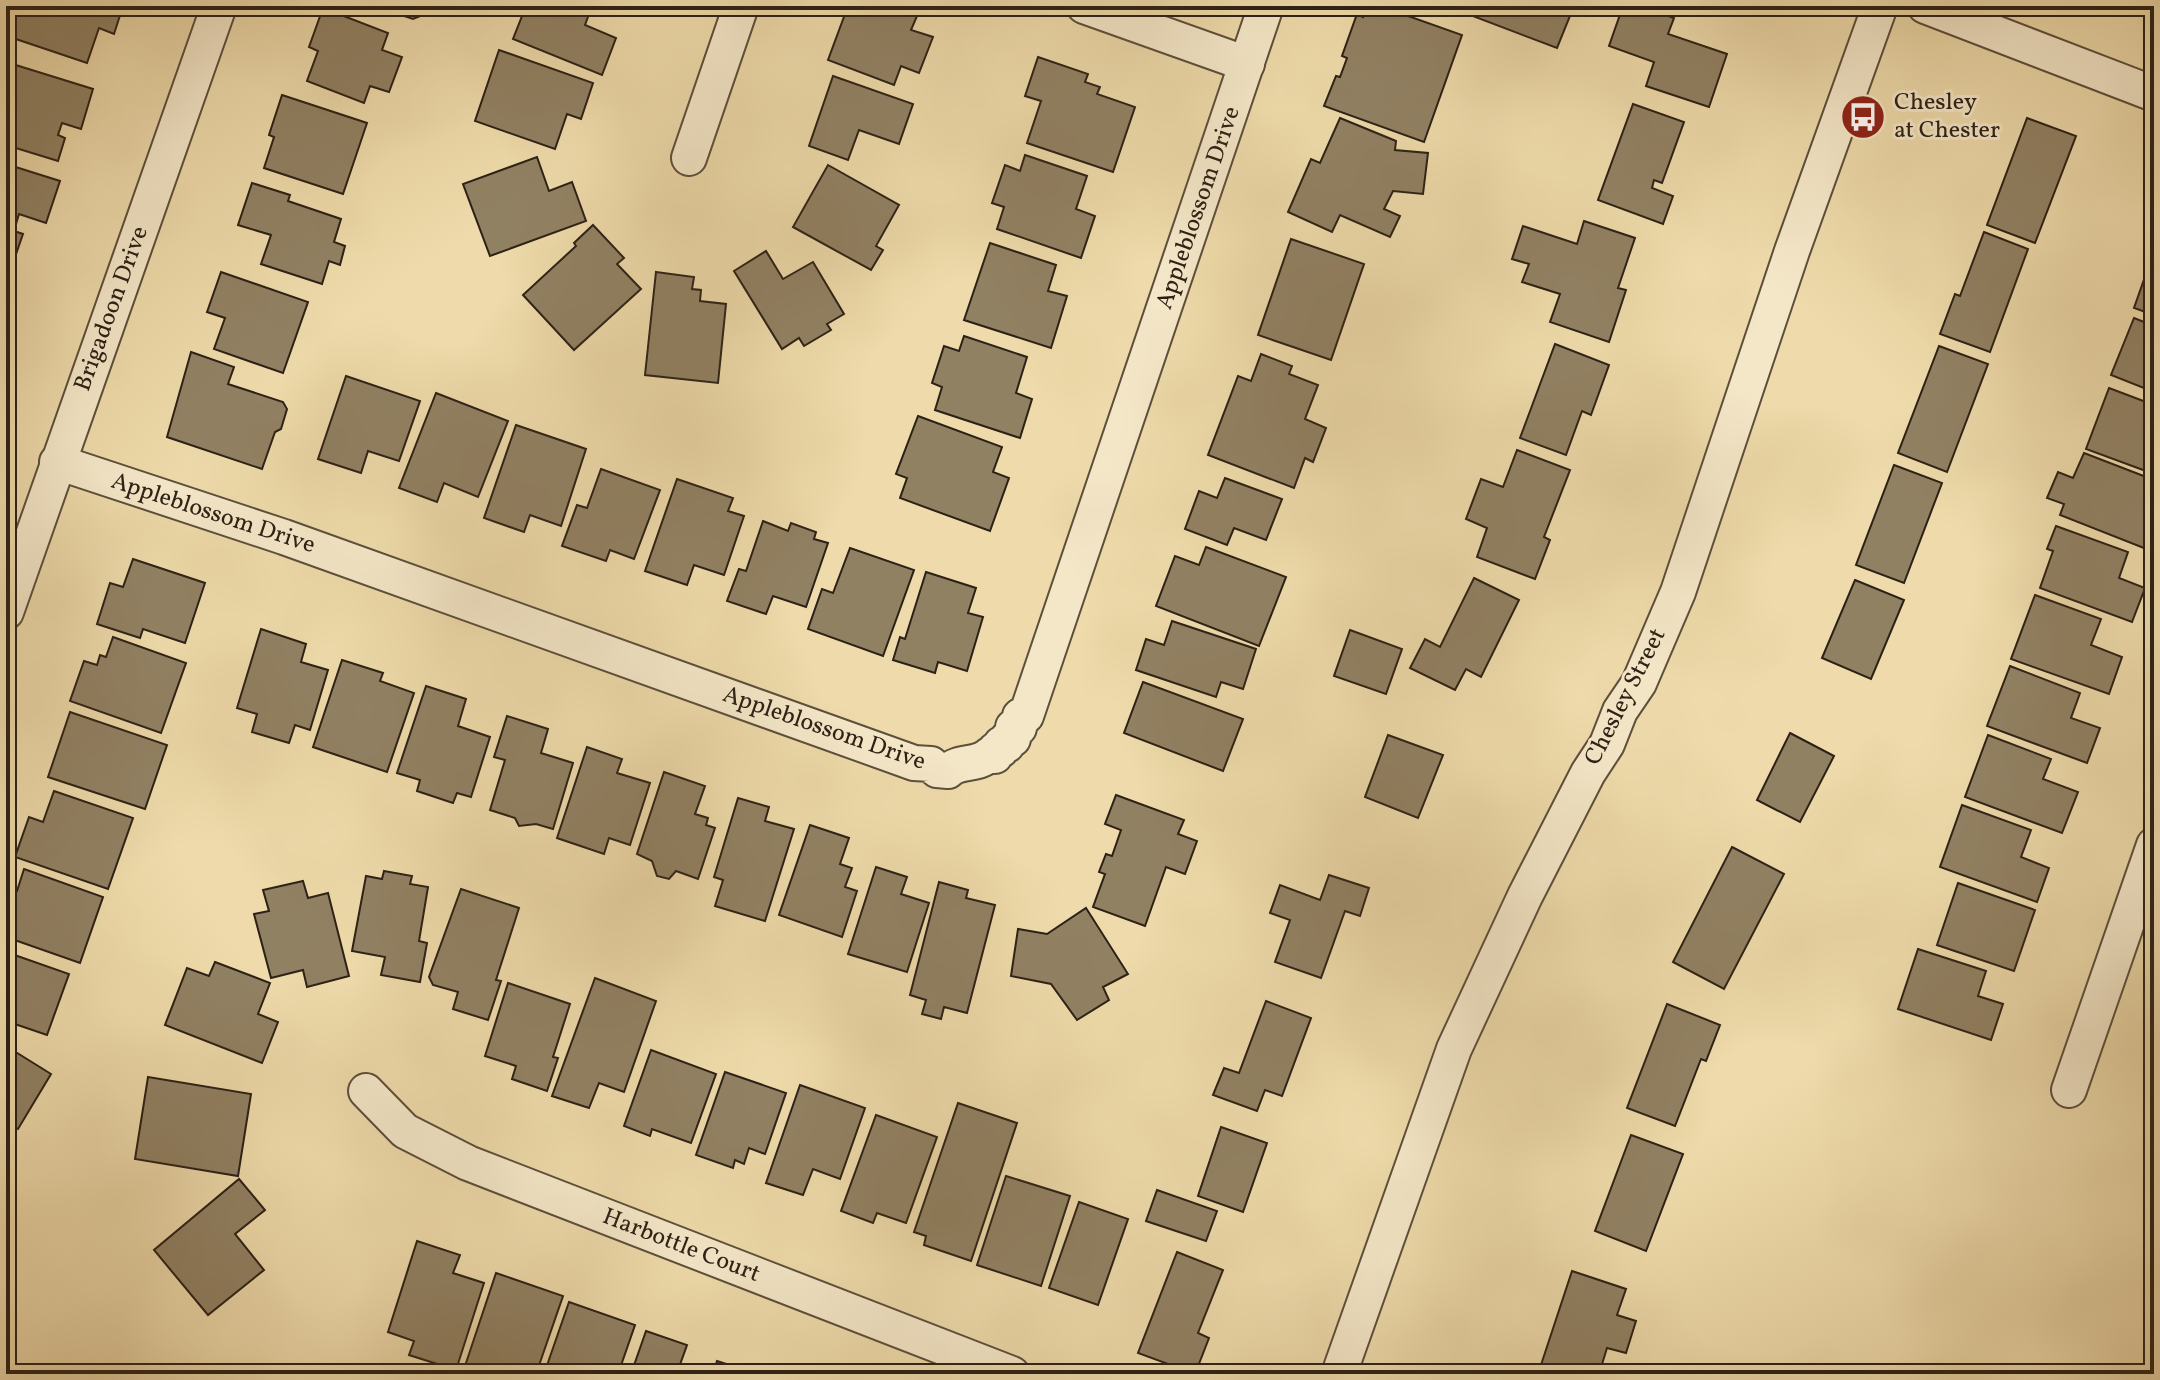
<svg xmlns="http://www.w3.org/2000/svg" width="2160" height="1380" font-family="Vollkorn,serif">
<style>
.building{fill:#918163;stroke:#2c2116;stroke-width:2}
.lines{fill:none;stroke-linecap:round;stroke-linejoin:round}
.street-casing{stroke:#5c4f3b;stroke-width:38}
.street{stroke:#f4e7c8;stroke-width:34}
.labels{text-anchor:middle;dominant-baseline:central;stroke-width:6;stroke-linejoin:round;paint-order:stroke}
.poi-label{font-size:24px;fill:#2c2116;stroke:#f4e7c8;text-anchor:start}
.street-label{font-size:24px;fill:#2c2116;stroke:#f4e7c8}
</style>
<rect width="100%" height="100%" fill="#eedaaa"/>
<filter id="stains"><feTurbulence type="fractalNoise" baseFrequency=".0025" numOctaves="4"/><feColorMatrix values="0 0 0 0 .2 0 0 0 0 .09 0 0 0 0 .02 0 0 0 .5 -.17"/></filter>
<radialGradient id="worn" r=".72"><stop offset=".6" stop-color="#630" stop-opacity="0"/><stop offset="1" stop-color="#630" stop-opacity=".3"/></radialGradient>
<g class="building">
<polygon points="17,6 123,6 114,34 99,28 87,63 7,36"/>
<polygon points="374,6 426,6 423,15 413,19"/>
<polygon points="526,6 592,6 585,25 616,38 602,75 513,39"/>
<polygon points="848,6 891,6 917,16 911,30 933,37 919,73 901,66 894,85 828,60"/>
<polygon points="1367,6 1380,6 1462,35 1424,142 1324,106 1336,76 1340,77 1347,58 1342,56 1357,14 1363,17"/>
<polygon points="1473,6 1574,6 1557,48 1470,15"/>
<polygon points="1623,6 1640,6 1674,18 1668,34 1727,54 1709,107 1646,86 1654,62 1609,46"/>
<polygon points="323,8 388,33 382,50 402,57 389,92 370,86 364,103 307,81 318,51 309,47"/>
<polygon points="499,50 593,83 581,119 567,114 555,149 475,121"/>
<polygon points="1038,57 1088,74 1085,82 1100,87 1097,94 1135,107 1113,172 1027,143 1041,101 1025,96"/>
<polygon points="6,62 93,89 81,129 62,123 58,135 65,138 58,161 6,145"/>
<polygon points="833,76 913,104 899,144 859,130 848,160 809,146"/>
<polygon points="282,95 367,123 343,194 264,168 274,137 269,135"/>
<polygon points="1633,104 1684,122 1662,183 1654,180 1652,188 1673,196 1663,224 1598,200"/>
<polygon points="1340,118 1396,141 1395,150 1428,153 1423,194 1393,191 1384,209 1400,216 1390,237 1340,215 1332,232 1288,212 1311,159 1320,163"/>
<polygon points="2027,118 2076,136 2035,243 1987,225"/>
<polygon points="1025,155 1087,176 1076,209 1095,216 1081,258 997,229 1004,207 992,203 1005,165 1020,171"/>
<polygon points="537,157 549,191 572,182 586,221 490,256 463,184"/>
<polygon points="6,164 60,181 46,223 19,214 14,231 23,234 13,263 6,261"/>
<polygon points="828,165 899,205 876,246 883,250 871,270 793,227"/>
<polygon points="252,183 290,195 288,201 341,219 334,242 345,246 340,265 329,261 322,284 261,264 271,235 238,225"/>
<polygon points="1584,221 1635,238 1618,288 1626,290 1609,342 1550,322 1560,294 1522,282 1529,264 1512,259 1523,226 1577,244"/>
<polygon points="593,225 624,258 617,264 641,289 574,350 523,295 576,246 574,243"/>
<polygon points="1984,232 2028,249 1990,352 1940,334 1955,294 1960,296"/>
<polygon points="1291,239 1364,264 1331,360 1258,335"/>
<polygon points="990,243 1056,265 1048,291 1067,296 1051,348 964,320"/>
<polygon points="766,251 783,279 813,262 844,314 827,324 831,330 804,346 799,338 782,349 734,271"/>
<polygon points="2154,251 2154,315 2134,308"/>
<polygon points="221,272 308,302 283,373 214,349 225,318 207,312"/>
<polygon points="656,272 694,277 692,289 701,290 700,301 726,304 718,383 645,375"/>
<polygon points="2134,318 2154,326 2154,392 2111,375"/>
<polygon points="964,336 1027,357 1016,393 1032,399 1020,438 935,410 942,387 932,383 944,346 959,351"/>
<polygon points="1555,344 1609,365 1591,415 1582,411 1566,455 1520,438"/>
<polygon points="1939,346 1988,364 1947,472 1898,453"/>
<polygon points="191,352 234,367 228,384 283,402 287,409 281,429 275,432 262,469 167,437"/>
<polygon points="1261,354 1292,366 1289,374 1318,385 1305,419 1326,428 1313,462 1305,458 1294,488 1208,455 1238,376 1251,381"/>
<polygon points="346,376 420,401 399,461 368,451 361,473 318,459"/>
<polygon points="2109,388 2154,405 2154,474 2086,449"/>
<polygon points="436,393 508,421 478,497 444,483 437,502 399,488"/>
<polygon points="918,416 1002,447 993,472 1009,478 990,531 900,498 907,478 896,474"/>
<polygon points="516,425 586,449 561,526 530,515 524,532 484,518"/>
<polygon points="1517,450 1570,470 1544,537 1550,540 1535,579 1477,557 1487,528 1466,519 1481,479 1503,487"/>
<polygon points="2084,453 2154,480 2154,552 2060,515 2064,504 2047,498 2058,472 2073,478"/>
<polygon points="1894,465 1942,483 1904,583 1856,565"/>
<polygon points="601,469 660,490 634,559 610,550 606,561 562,546 577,505 587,508"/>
<polygon points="1225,478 1282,499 1266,540 1234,528 1227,545 1185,529 1199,491 1217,498"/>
<polygon points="677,479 733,498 728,511 744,516 724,575 694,565 687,585 645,571"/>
<polygon points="763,521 788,531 791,523 816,532 814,539 828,543 806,607 773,596 766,614 727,601 739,569 746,571"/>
<polygon points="2056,526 2128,552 2119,578 2145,588 2132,622 2040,588 2053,551 2047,549"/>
<polygon points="1206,547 1286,577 1259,646 1156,606 1175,556 1199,565"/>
<polygon points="850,548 914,570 883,656 808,629 822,589 833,593"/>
<polygon points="133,559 205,583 185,643 143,629 140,638 97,624 110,583 123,587"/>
<polygon points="926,572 976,588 968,613 983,617 967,671 938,662 935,673 893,660 900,637 905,639"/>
<polygon points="1474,578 1519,600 1481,677 1466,669 1455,690 1410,668 1425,639 1440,647"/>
<polygon points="1855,580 1904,600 1871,679 1822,658"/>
<polygon points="2035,595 2101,619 2091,645 2122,657 2109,694 2011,659"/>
<polygon points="1172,621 1256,649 1243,689 1221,682 1216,697 1136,670 1146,639 1164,645"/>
<polygon points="261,629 306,644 301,662 328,670 310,730 295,725 289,743 252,732 257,714 237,708"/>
<polygon points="1350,630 1402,649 1386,694 1334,676"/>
<polygon points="113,637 186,663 161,733 70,701 84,661 97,665 100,655 106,657"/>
<polygon points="342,660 383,673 380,681 414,693 387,772 313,747"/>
<polygon points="2010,666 2080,693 2071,718 2100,728 2087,763 1987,726"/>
<polygon points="1143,682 1243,719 1223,771 1124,733"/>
<polygon points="426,686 466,699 458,726 490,737 471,797 457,793 453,803 417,791 420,780 397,773"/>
<polygon points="70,712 167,745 145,809 48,777"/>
<polygon points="507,716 548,729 541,753 573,763 553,829 536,824 519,826 515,818 490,810 505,760 494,757"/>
<polygon points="1790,733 1834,756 1800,822 1757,800"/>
<polygon points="1388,735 1443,755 1418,818 1365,797"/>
<polygon points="1988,735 2051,759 2043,779 2078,792 2062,833 1965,797"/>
<polygon points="587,747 622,759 617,773 650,783 630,845 609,838 604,854 557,838"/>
<polygon points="664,772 705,786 695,814 708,818 706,825 715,828 698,879 676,871 669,879 657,876 652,861 637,854"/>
<polygon points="54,791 133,818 108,889 15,857 29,817 43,822"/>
<polygon points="1116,795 1184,820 1178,834 1197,841 1185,874 1166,867 1145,926 1093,907 1105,874 1099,872 1106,854 1112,856 1121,830 1105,824"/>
<polygon points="738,798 769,807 765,821 794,829 765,921 715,906 723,880 714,877"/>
<polygon points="1962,805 2031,830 2021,857 2049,868 2037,902 1940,867"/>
<polygon points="810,825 849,838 840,864 852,868 845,887 857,891 842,937 779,915"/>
<polygon points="1732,847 1784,874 1724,989 1673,962"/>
<polygon points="876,867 907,877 901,894 929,903 907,972 848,954"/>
<polygon points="24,869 103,897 80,963 6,937 6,897 9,888 17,891"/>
<polygon points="384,871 412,876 410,884 428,887 419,941 427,943 420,982 381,975 385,957 352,951 366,876 382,879"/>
<polygon points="1329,875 1369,888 1360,916 1345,911 1321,978 1275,962 1290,920 1270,913 1280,885 1320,900"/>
<polygon points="303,881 308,898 328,893 349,976 307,987 303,970 271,978 254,914 269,911 263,890"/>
<polygon points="939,882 968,890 966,898 995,905 967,1013 944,1007 941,1019 922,1014 926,1000 910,995"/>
<polygon points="1958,883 2035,910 2014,971 1937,945"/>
<polygon points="461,889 519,908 496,980 501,981 488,1020 453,1009 458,992 433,985 429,977"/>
<polygon points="1086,908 1128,974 1103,987 1109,1000 1077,1020 1051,984 1011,976 1018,929 1047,934"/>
<polygon points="1918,949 1986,971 1978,996 2003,1004 1991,1040 1898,1009"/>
<polygon points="6,952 69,974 47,1035 6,1021"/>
<polygon points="215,962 270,983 258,1014 278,1022 262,1063 165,1025 187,968 209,976"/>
<polygon points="595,978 656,1001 624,1092 599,1083 589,1108 552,1096"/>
<polygon points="508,983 570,1004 553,1057 558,1058 547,1091 512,1079 516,1066 485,1056"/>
<polygon points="1266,1001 1311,1018 1282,1096 1265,1090 1257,1111 1213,1095 1224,1068 1239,1073"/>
<polygon points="1667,1004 1720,1025 1706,1061 1701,1059 1675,1126 1627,1108"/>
<polygon points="6,1046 51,1074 18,1129 6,1122"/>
<polygon points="651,1050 716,1074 691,1143 652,1129 650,1136 624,1126"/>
<polygon points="725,1072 786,1093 765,1154 749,1148 744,1164 735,1160 733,1168 696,1155"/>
<polygon points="148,1077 251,1094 238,1176 135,1159"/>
<polygon points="800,1085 865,1108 840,1179 813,1169 803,1195 766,1183"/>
<polygon points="958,1103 1017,1123 971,1261 924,1245 926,1236 914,1232"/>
<polygon points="876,1115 937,1137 906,1223 877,1213 873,1223 841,1211"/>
<polygon points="1221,1127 1267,1143 1243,1212 1198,1196"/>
<polygon points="1631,1135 1683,1154 1646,1251 1595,1231"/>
<polygon points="1006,1176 1070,1196 1041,1286 977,1265"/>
<polygon points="239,1179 265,1210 235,1234 264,1270 208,1315 154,1250"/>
<polygon points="1157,1190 1217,1211 1206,1241 1146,1221"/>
<polygon points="1079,1202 1128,1219 1098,1305 1049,1288"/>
<polygon points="417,1241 460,1255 453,1273 484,1283 456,1370 409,1355 414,1341 388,1332"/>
<polygon points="1177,1252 1223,1270 1198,1333 1209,1338 1195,1374 1138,1353"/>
<polygon points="1572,1271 1626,1289 1617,1315 1636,1321 1626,1353 1607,1348 1599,1374 1538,1374"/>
<polygon points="496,1273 563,1296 536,1374 480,1374 464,1369"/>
<polygon points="569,1302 635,1325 618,1374 544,1374"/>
<polygon points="646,1331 687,1345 677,1373 681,1374 631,1374"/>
<polygon points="717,1361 757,1374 713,1374"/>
</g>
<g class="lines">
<g class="street-casing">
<g id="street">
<polyline points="1084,6 1247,64"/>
<polyline points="1925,6 2154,94"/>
<polyline points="689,158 741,6"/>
<path d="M57,462L284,537L914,763L931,764L937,770L948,771C959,760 977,766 989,755L995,756V750H1001V744L1007,745V739H1013V727L1019,728L1020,716H1026L1266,6"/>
<polyline points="6,612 219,6"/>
<polyline points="2069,1090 2154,845"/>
<polyline points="366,1091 405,1131 468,1163 1012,1374"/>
<polyline points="1339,1374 1454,1049 1525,896 1588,773 1607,744 1620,711 1639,683 1678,592 1792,251 1880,6"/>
</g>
</g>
<use href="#street" class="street"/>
</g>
<defs>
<g id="bus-disc" transform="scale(2.3)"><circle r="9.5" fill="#8f2418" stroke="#f4e7c8"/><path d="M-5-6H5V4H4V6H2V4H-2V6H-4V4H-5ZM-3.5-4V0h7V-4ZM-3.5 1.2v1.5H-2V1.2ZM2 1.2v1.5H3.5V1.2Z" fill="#fff"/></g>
</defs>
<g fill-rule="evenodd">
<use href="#bus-disc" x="1863" y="117"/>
</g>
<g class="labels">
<g class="poi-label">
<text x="1894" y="103">Chesley<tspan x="1894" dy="28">at Chester</tspan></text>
</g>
<g class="street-label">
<text transform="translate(1199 208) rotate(-71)">Appleblossom Drive</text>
<text transform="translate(112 309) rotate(-70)">Brigadoon Drive</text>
<text transform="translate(213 514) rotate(18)">Appleblossom Drive</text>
<text transform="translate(1626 697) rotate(-63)">Chesley Street</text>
<text transform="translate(824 729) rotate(19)">Appleblossom Drive</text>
<text transform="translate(681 1246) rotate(21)">Harbottle Court</text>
</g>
</g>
<rect width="2160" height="1380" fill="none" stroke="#eedaaa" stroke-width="32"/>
<rect x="8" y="8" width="2144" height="1364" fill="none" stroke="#2c2116" stroke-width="4"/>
<rect x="16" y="16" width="2128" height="1348" fill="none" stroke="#2c2116" stroke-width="2"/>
<rect width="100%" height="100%" filter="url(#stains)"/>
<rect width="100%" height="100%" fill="url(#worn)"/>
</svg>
